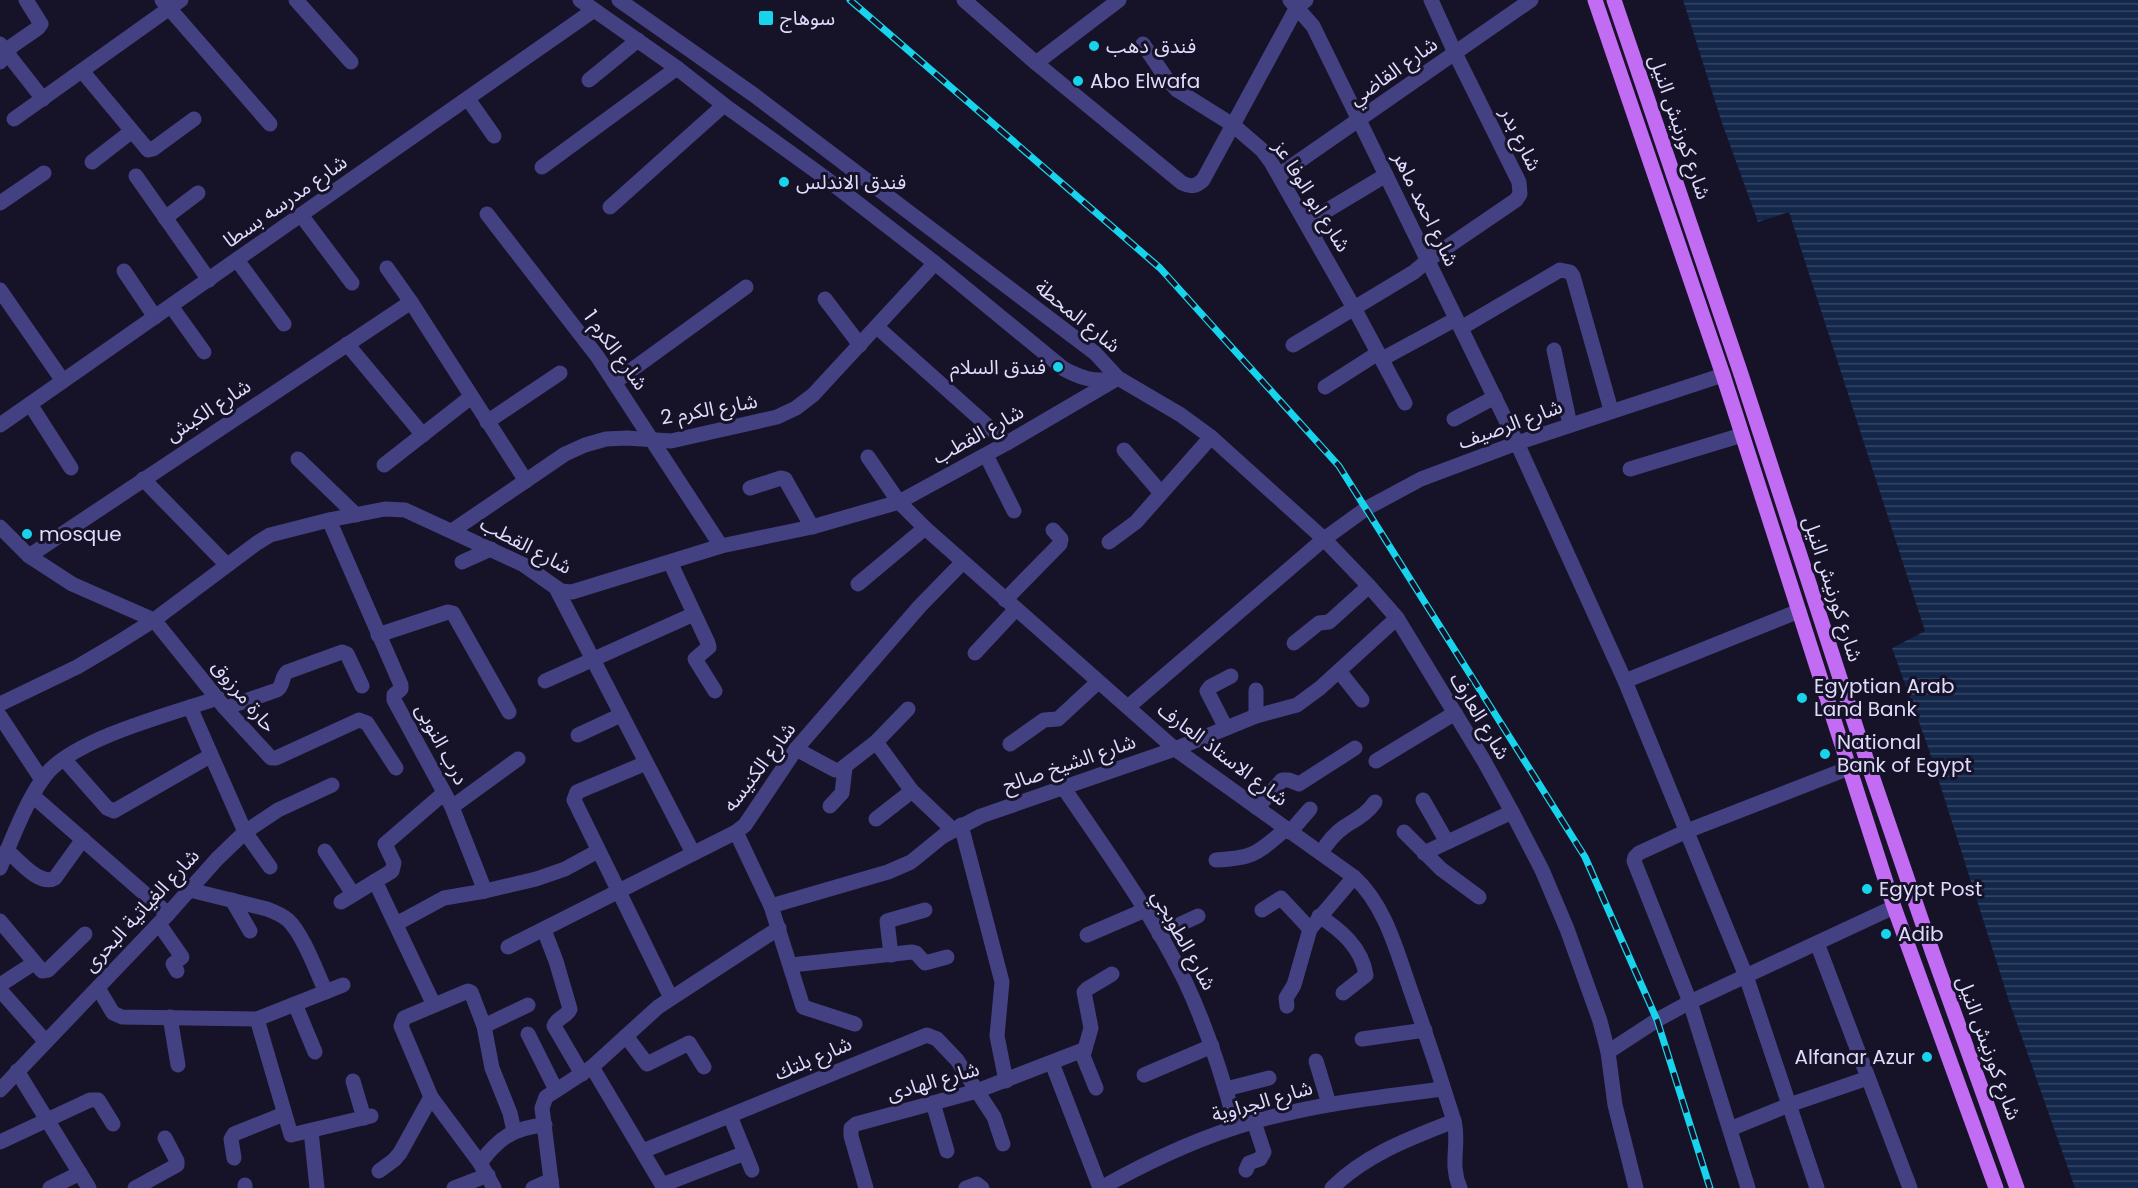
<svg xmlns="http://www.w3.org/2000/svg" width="2138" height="1188" font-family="Poppins,'Noto Sans Arabic',sans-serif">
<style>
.water{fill:url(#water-rules)}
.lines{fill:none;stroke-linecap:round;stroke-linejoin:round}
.minor{stroke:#444182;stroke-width:15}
.major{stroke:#c26bf3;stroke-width:15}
.rail-casing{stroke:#17d4ec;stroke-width:7}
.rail{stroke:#161227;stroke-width:4.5;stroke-dasharray:14;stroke-linecap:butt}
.poi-dot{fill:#17d4ec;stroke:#161227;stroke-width:2}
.labels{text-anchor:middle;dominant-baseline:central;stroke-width:6;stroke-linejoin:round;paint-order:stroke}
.poi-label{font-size:20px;fill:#dfdbfc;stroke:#161227;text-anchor:start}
.street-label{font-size:20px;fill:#dfdbfc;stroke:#161227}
</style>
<defs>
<pattern id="water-rules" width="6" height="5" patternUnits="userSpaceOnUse" patternTransform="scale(1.5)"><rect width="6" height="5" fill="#13274a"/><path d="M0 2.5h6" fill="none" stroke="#354665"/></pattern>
</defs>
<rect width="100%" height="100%" fill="#161227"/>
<polygon class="water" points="1683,0 2138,0 2138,1188 2075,1188 2009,1001 1929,750 1892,648 1925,631 1789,212 1758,222 1722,123"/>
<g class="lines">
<g class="minor">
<polyline points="162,0 270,124"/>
<polyline points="296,0 351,62"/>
<path d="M580,0L677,68L724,105L824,177L935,263L1064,369C1081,378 1093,382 1112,379"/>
<polyline points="619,0 754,95 1095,353 1118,378 1181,415 1211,437 1324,539 1369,586 1397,618 1484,761 1512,812 1542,870 1567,929 1600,1021 1608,1052 1615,1105 1636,1188"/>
<path d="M964,0L1036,63L1182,183C1191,187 1195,187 1203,180L1297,7L1306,0"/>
<polyline points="1290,0 1313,26 1517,443 1625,681 1746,976 1817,1188"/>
<polyline points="0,44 43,99"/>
<polyline points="1143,44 1166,78 1177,90 1233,125 1262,150 1271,162 1354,308 1405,403"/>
<polyline points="0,62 12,46 38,28 41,24 26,0"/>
<polyline points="1036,63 1119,0"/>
<polyline points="82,71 148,150 153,149 194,119"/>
<polyline points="589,80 638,40"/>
<polyline points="468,99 494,136"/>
<polyline points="14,119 181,0"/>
<polyline points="92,162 132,131"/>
<polyline points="542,167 677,68"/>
<polyline points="1279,175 1531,0"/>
<polyline points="136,176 209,280"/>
<polyline points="0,203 44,173"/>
<polyline points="610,207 724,105"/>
<polyline points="487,214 597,356 721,546"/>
<polyline points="301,215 352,283"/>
<polyline points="165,218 198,193"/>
<polyline points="1306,223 1386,175"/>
<polyline points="237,260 284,324"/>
<polyline points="387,268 411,302 526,481"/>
<polyline points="124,271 155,317"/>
<polyline points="0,290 63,381"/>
<polyline points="825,299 860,345"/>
<polyline points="171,306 204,352"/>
<polyline points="877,327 1007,443"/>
<polyline points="1461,328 1560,270 1570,272 1573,276 1611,410"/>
<polyline points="347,344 423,435"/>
<polyline points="1293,345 1414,272 1428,260 1516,200 1520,194 1519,182 1455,53 1431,0"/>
<polyline points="1554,350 1570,425"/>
<polyline points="1382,359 1456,319"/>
<polyline points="615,382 746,287"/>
<polyline points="1325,387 1378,353"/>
<polyline points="30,404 71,468"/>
<polyline points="1454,419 1495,397"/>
<polyline points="487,422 560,373"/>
<polyline points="0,425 594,10"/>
<polyline points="1124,450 1161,493"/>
<polyline points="986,455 1014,511"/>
<path d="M868,457L899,502L925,528L1175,749L1354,877C1384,904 1396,948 1409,986C1425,1031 1440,1076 1454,1121C1460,1145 1449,1163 1460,1188"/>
<polyline points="298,459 356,515"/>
<polyline points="384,465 471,397"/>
<polyline points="1630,469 1742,435"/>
<polyline points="143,479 227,565"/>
<polyline points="750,488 781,478 785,479 812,527"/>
<polyline points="329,520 401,685 401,689 394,695 394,700 452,807 485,891"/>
<polyline points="0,527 29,556 72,584 154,620 225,708 271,758 276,758 359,720 367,723 396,768"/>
<polyline points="452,531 565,454 585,445 606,439 627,438 671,441 777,417 796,408 813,395 935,263"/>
<polyline points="1109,542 1136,522 1211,437"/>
<polyline points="29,556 411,302"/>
<polyline points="462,562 491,549"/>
<polyline points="670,562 708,643 709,647 695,659 715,691"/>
<polyline points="858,584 925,528"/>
<polyline points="556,588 693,853"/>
<polyline points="1005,600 1060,544 1061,539 1053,530"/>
<polyline points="378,635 448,612 453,613 509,712"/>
<polyline points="1294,643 1319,623 1329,622 1369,586"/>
<polyline points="975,653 1016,609"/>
<polyline points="1339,671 1362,700"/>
<polyline points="545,681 694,614"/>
<polyline points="1625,681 1799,611"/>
<polyline points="1256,690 1256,716"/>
<polyline points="0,704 77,667 116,644 154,620 257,543 270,535 329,520 385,509 405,510 524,565 561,591 572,592 721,546 812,527 899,502 1007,443 1118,378"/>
<polyline points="190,707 245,832 270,867"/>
<polyline points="1128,707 1324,539 1367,508 1421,479 1517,443 1723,375"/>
<path d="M225,708L277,690C284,685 281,677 287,672L342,652L347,654L362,686"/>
<polyline points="0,716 42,780"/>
<polyline points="1226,728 1207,691 1210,687 1231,676"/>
<polyline points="578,735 621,715"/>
<polyline points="876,742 912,791 953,830"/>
<polyline points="1010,744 1044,720 1058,719 1098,682"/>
<polyline points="796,749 835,770 840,770 876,742 908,709"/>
<polyline points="64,759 107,808 114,811 210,756"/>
<polyline points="1376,761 1455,713"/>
<polyline points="646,763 577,792 574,800 671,998"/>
<path d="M1063,787C1106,850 1151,912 1185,981C1207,1028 1223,1077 1236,1127"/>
<polyline points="33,796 168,914"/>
<polyline points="1423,800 1447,842"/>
<polyline points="830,806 842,793 845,768"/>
<polyline points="452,807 518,759"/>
<polyline points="1257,808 1282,780 1289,780 1299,784 1355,748"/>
<polyline points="876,819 912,791"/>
<polyline points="961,825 1002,982 997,1036 1006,1081"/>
<polyline points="736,832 771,906 803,1007 855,1024"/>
<polyline points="1290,832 1310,809"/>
<polyline points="1404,832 1441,869 1479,897"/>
<path d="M7,850C18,860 40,887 55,878L83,839"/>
<polyline points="325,851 353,894"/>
<path d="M1321,853C1327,843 1334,834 1344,827C1356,819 1367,814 1375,802"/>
<polyline points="1424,853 1512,812"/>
<path d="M1216,860C1255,858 1257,853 1286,829"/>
<path d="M0,868C11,841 30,791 50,770C84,736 171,714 218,698"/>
<polyline points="375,881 434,1005"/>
<path d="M190,890L267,909C275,912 282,915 288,920C303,934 317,973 326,992"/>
<polyline points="232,900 250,931"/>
<polyline points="341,902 392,871 394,863 385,844 444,793"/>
<polyline points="771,906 888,872 911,862 943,836 981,816 1175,749 1256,716 1297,705 1320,688 1397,618"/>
<polyline points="1262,910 1281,898 1310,929"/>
<path d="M1319,916C1341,930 1362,948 1366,975L1343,993"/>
<polyline points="0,921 42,971 48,970 85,934"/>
<polyline points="159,924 182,957 173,964 177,971"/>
<polyline points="396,924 444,898 485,891 536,879 565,869 598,851"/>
<path d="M544,930L556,961L570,1009C567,1017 556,1018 554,1026L582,1074"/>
<polyline points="1159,934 1198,916"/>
<polyline points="1087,935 1145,910"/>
<polyline points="1817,943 1910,1188"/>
<polyline points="508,947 736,832 745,825 796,749 920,606 962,563"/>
<polyline points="891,955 887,921 925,910"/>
<polyline points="791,965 912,952 916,953 925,963 947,957"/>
<polyline points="0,985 34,963"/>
<polyline points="98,988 113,1013 122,1017 257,1019 343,985"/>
<polyline points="0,990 46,1042"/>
<polyline points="295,1004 315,1052"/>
<polyline points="1287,1006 1286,998 1294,985 1310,929 1354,877"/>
<polyline points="170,1017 178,1065"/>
<polyline points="257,1019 291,1135 371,1116"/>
<polyline points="484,1026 528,1005"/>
<polyline points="528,1034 556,1090"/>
<polyline points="626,1036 647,1064 689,1043 704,1067"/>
<polyline points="1362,1039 1425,1030"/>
<polyline points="1608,1052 1657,1020 1690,1002 1894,907"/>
<polyline points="1316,1061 1329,1104"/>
<polyline points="1052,1063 1100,1188"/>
<polyline points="592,1067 664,1188"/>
<polyline points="17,1071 89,1188"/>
<polyline points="1144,1075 1212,1046"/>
<polyline points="353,1081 364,1118"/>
<polyline points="1096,1088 1083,1056 1091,1028 1084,992 1087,989 1112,974"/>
<polyline points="1226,1089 1269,1078"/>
<polyline points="0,1090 168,914 217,859 245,832 278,810 332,785"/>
<polyline points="933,1103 947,1151"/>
<polyline points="730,1116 752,1170"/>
<polyline points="1730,1129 1789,1105 1868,1078"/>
<polyline points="311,1131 317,1188"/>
<polyline points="0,1142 90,1100 98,1100 100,1103 113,1124"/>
<polyline points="643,1151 927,1035 937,1039 957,1060 994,1117 1003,1144"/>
<polyline points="234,1158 231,1139 234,1134 284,1114"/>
<path d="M480,1163C499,1138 513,1128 545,1125"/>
<polyline points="1246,1170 1249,1163 1260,1159 1264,1152 1254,1122"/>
<polyline points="379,1171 394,1160 400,1153 431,1097"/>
<polyline points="662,1185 745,1153"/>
<polyline points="50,1188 80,1173"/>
<polyline points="135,1188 177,1165 177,1161 165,1138"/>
<polyline points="245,1188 245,1185"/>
<polyline points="454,1188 488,1175"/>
<polyline points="494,1188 480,1163 431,1097 401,1026 404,1018 468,991 471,992 484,1026 492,1068 510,1113 514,1131"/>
<polyline points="533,1188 551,1180"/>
<polyline points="552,1188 542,1108 546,1097 592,1067 658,1007 779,928"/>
<polyline points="866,1188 851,1136 851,1128 856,1124 977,1091 1083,1050"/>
<polyline points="966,1188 977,1184 982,1188"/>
<path d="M1101,1188C1149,1161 1200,1137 1253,1122C1315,1104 1379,1097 1443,1089"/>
<path d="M1332,1188C1366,1154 1411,1138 1454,1121"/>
<polyline points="1748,1188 1690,1002 1634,861 1635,857 1639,853 1687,831 1849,768"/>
</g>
<g class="major">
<polyline points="1595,0 1723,375 1894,907 1996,1188"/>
<polyline points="1614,0 1740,371 1867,761 1932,951 2017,1188"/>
</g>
<g class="rail-casing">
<polyline id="rail" points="850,0 1160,268 1339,466 1585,857 1657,1020 1710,1188"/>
</g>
<use href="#rail" class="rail"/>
</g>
<g class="poi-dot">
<rect x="758" y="10" width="16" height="16" rx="3"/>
<circle cx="1094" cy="46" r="6"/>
<circle cx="1078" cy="81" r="6"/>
<circle cx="784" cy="182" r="6"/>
<circle cx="1058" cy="367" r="6"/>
<circle cx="27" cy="534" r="6"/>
<circle cx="1802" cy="698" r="6"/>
<circle cx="1825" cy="754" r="6"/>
<circle cx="1867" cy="889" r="6"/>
<circle cx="1886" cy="934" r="6"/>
<circle cx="1927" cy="1057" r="6"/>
</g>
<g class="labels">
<g class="poi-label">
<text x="780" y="18">سوهاج</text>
<text x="1106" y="46">فندق دهب</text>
<text x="1090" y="81">Abo Elwafa</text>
<text x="796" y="182">فندق الاندلس</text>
<text x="1046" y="367" text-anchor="end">فندق السلام</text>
<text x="39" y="534">mosque</text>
<text x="1814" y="686">Egyptian Arab<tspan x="1814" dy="23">Land Bank</tspan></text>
<text x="1837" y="742">National<tspan x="1837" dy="23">Bank of Egypt</tspan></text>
<text x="1879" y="889">Egypt Post</text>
<text x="1898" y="934">Adib</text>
<text x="1915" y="1057" text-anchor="end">Alfanar Azur</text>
</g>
<g class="street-label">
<text transform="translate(1393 71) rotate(-35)">شارع القاضي</text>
<text transform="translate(1680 127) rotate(71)">شارع كورنيش النيل</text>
<text transform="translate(1521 139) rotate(64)">شارع بدر</text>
<text transform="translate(1312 196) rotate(58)">شارع ابو الوفا عز</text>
<text transform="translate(285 201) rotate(-35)">شارع مدرسه بسطا</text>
<text transform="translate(1426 209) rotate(64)">شارع احمد ماهر</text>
<text transform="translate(1078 316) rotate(39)">شارع المحطة</text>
<text transform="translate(616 350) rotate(54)">شارع الكرم 1</text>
<text transform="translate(709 409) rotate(-10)">شارع الكرم 2</text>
<text transform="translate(208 410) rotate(-33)">شارع الكبش</text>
<text transform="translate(1510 424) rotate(-20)">شارع الرصيف</text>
<text transform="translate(978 434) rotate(-29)">شارع القطب</text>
<text transform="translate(526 545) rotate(28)">شارع القطب</text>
<text transform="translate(1833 589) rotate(72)">شارع كورنيش النيل</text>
<text transform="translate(244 696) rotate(50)">حارة مرزوق</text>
<text transform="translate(1480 716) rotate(59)">شارع العارف</text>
<text transform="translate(442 744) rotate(62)">درب النوبى</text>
<text transform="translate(1223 754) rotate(37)">شارع الاستاذ العارف</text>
<text transform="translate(1069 763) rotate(-19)">شارع الشيخ صالح</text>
<text transform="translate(759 767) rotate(-53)">شارع الكنيسه</text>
<text transform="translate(141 910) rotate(-47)">شارع الغياتية البحرى</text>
<text transform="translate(1184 940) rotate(61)">شارع الطوبجي</text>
<text transform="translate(1989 1048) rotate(70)">شارع كورنيش النيل</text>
<text transform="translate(813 1058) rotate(-23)">شارع بلتك</text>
<text transform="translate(933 1081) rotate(-16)">شارع الهادى</text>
<text transform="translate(1262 1101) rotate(-16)">شارع الجراوية</text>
</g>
</g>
</svg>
